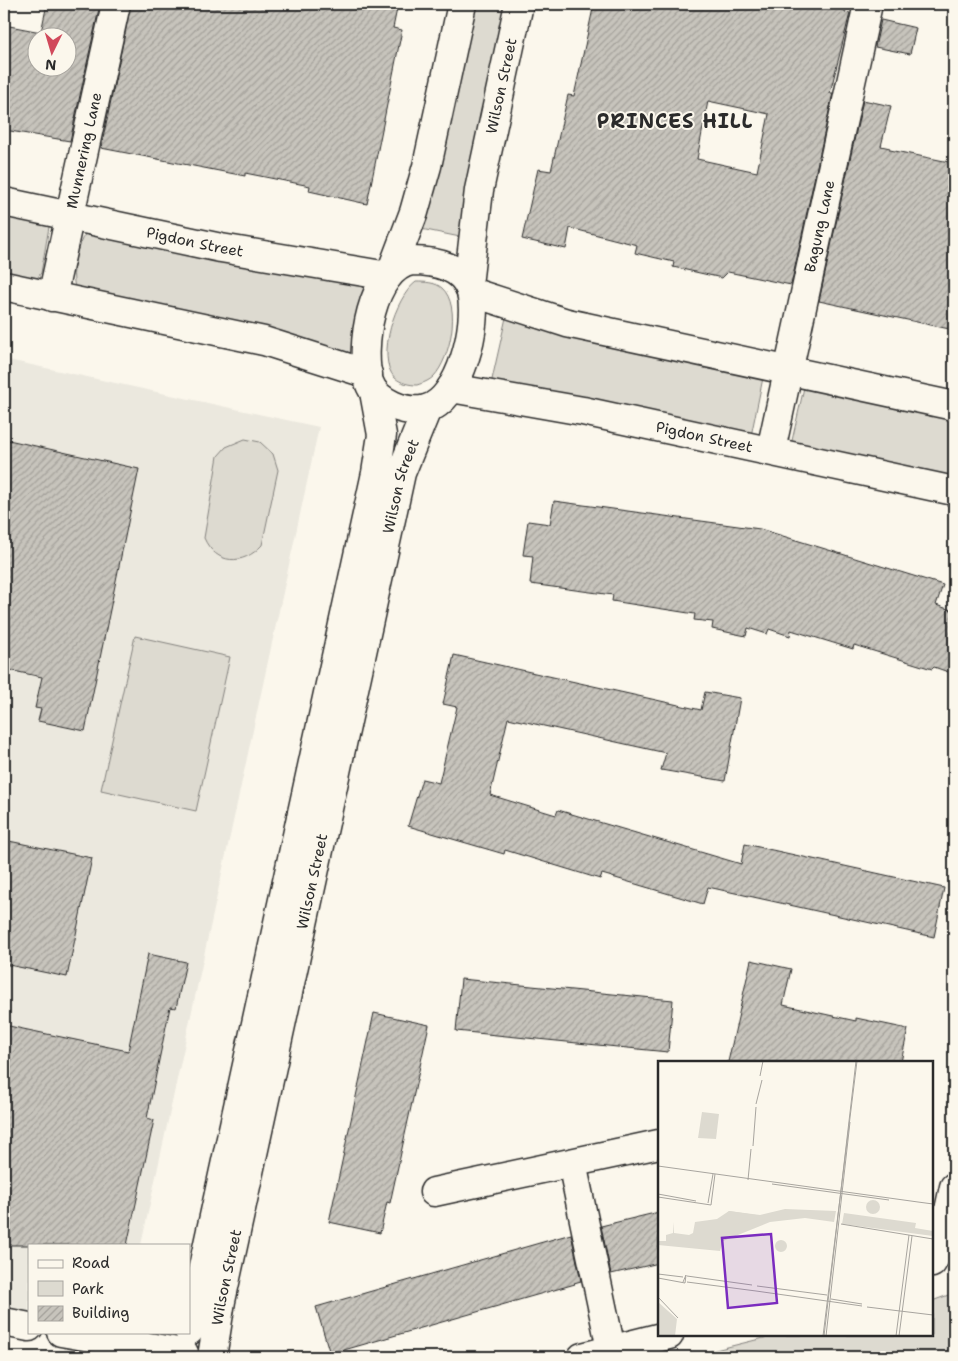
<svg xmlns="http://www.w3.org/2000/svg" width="958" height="1361" font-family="'Shantell Sans',sans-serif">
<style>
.built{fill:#ebe8de}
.green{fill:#dddad0;stroke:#84827e}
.building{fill:url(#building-hatch);stroke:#2b2b2b;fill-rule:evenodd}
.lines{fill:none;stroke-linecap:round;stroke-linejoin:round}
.minor-casing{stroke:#2b2b2b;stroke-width:31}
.minor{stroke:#fbf7ec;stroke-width:28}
.labels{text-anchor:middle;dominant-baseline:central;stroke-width:4;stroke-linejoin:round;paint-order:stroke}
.street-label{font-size:15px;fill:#2b2b2b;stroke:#fbf7ec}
.district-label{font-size:20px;font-weight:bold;letter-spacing:1px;fill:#2b2b2b;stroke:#fbf7ec}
.inset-road{fill:none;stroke:#a8a59f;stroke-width:1}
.view{fill:#7b2cbf;fill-opacity:0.15;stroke:#7b2cbf;stroke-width:2.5}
.inset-edge{fill:none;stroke:#2b2b2b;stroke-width:2.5}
</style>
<defs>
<pattern id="building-hatch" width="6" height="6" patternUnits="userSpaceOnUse" patternTransform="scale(1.25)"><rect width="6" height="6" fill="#c7c4bc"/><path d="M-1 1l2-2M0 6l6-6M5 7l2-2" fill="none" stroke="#a29f99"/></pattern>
</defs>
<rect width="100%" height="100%" fill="#fbf7ec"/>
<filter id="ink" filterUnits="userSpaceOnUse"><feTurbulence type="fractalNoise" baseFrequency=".02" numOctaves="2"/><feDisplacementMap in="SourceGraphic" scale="10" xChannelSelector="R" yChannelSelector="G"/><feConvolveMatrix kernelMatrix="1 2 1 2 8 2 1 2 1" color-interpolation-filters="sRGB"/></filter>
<g filter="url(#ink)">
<polygon class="built" points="4,359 319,427 141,1245 29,1245 29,1316 4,1311"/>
<g class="green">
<polygon points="470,4 511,4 460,237 421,229"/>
<polygon points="4,211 47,223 49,227 41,273 35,281 4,276"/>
<path d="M86,233L369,283L352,358L75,288C71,273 76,245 86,233Z"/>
<path d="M416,282C425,282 435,282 442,288C462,306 450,359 434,376C429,381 423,383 417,385C409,385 401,383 395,378C375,358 396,296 416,282Z"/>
<polygon points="507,313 764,373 751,436 491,384"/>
<polygon points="805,383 954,416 954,480 791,445"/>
<path d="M245,439L260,442L273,454L278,470L262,545C243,566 216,565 204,538L218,456L226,447Z"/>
<polygon points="135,636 230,657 196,811 101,790"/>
<polygon points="954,1293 954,1357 687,1357 776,1335 932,1335 932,1301"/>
</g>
<g class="building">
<path d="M47,4H100L70,141L4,130V25L41,32ZM38,38H68V68H38Z"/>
<polygon points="131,4 398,4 393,28 402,30 367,204 309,191 310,186 245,173 245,176 101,148"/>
<path d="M594,4H847L845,12L850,13L830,93H833L791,285L728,272L722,278L673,267L674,262L635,253L637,245L570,228L566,249L522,239L538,169L551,171L568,95L574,96ZM708,101L769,114L757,172L697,159Z"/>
<polygon points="881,20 916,28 910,54 875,47"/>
<polygon points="863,100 891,106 881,146 890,148 890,150 954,163 954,330 819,301"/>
<polygon points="4,439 139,469 85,731 38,721 41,709 35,708 42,677 4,669"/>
<polygon points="554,501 760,529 943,585 936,605 954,611 954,674 934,667 932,669 854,645 853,649 791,630 790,636 769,629 767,634 748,628 746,636 712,629 713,622 694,620 695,614 612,601 613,595 530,584 533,556 523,555 528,521 550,524"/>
<polygon points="454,655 701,710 705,692 740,698 725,781 661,770 666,753 508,718 490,795 556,815 558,810 741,864 745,844 944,888 934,937 708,887 703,904 602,874 600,879 505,850 504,854 408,826 422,779 439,783 457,707 443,704"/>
<polygon points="4,840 92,858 67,977 4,964"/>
<polygon points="148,954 186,962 176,1008 170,1007 147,1118 154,1120 127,1245 4,1245 4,1025 128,1051"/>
<polygon points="751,960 791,969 783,1005 856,1021 856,1018 908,1029 901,1062 728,1062"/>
<polygon points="461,979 673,1000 668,1052 456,1031"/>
<polygon points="374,1013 429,1025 390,1203 387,1202 380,1233 329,1222"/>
<polygon points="659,1212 659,1263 611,1274 601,1226"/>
<polygon points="571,1234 581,1281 574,1283 575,1284 330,1354 316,1307"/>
</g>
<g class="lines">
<g class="minor-casing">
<g id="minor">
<path id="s1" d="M4,202L221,248L388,276"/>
<path d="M412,261C435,261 465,267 471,292C479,323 461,400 426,409C407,414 376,403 369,382C359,348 371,268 412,261Z"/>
<polyline points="392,270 414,212 427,166 462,4"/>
<path id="s2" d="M468,285L479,190L519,4"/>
<polyline points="4,286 264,341 368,374"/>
<polyline points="471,292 567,323 954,406"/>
<path id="s3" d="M52,297L116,4"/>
<path id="s4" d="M451,388L583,411L954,491"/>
<path id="s5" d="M771,450L868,4"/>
<polyline points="572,1163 611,1349"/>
<polyline points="434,1192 659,1144"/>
<polyline points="932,1263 941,1247 954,1187"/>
<polyline points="4,1322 29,1327"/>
<polyline points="189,1331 376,473 382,435 374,392"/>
<polyline points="61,1332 184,1353"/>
<path id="s6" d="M212,1357L221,1301L401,473L427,409"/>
<polyline points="582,1357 669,1335"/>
</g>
</g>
<use href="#minor" class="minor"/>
</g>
</g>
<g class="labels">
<g class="street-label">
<text stroke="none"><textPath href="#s2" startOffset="202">Wilson Street</textPath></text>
<text stroke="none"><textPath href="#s3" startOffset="150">Munnering Lane</textPath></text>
<text stroke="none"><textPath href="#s5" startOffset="229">Bagung Lane</textPath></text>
<text stroke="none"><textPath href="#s1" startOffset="195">Pigdon Street</textPath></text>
<text stroke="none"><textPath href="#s4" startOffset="258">Pigdon Street</textPath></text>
<text stroke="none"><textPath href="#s6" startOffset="891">Wilson Street</textPath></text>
<text stroke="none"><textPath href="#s6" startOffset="486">Wilson Street</textPath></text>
<text stroke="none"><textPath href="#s6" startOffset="81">Wilson Street</textPath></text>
</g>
<g class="district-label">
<text x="675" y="121">PRINCES HILL</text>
</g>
</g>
<g transform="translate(658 1061)">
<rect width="275" height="275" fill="#fbf7ec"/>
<path d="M44,51L61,53L58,78L40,77ZM208 146a7 7 0 1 1 14 0a7 7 0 1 1-14 0ZM127,148L178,150L176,161L147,157L112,161L65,180L62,190L0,184V180H8V174L15,172L16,161V172L31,174L35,172L37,161L59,158L71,150L102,154ZM186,152L258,162L257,167L275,170V175L184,163ZM117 185a6 6 0 1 1 12 0a6 6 0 1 1-12 0ZM0,241L19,258L17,275H0Z" fill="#dddad0"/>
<path d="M71,150L98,154L99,156L75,164L66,156Z" fill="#dddad0"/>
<path class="inset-road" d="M102,15L105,0M98,43L104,19M95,85L98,46M0,105L260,141M90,119L93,88M114,123L231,139M0,133L38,140M0,136L53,144L57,113M260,141L275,143M50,142L55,113M183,163L275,178M0,213L25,216M29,215L94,224M0,217L27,222L28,214L25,221M29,221L98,230M99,225L169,234M98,230L204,245M0,236L20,257M173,238L204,243M209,246L275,254M165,275L199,0M166,275L198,0M168,275L192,61M238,275L251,174M241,275L254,175"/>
<path class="view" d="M113,173L119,242L70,247L64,177Z"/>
<rect width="275" height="275" class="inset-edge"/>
</g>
<rect width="958" height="1361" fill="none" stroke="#fbf7ec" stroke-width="20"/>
<rect x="10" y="10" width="938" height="1341" fill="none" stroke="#2b2b2b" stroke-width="2" filter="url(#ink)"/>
<rect x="28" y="1244" width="162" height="90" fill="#fbf7ec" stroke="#a8a59f"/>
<rect x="38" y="1260" width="25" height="8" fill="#fbf7ec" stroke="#a8a59f"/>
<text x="72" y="1268" font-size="15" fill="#2b2b2b">Road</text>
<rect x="38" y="1281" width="25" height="15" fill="#dddad0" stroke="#a8a59f"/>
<text x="72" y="1294" font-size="15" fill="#2b2b2b">Park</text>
<rect x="38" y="1306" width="25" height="15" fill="url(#building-hatch)" stroke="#a8a59f"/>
<text x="72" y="1318" font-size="15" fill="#2b2b2b">Building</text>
<g transform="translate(52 52) rotate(185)"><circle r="24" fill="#fbf7ec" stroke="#a8a59f"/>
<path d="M0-4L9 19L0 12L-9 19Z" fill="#d1495b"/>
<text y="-8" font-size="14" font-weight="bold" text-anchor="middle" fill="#2b2b2b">N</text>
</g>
</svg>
